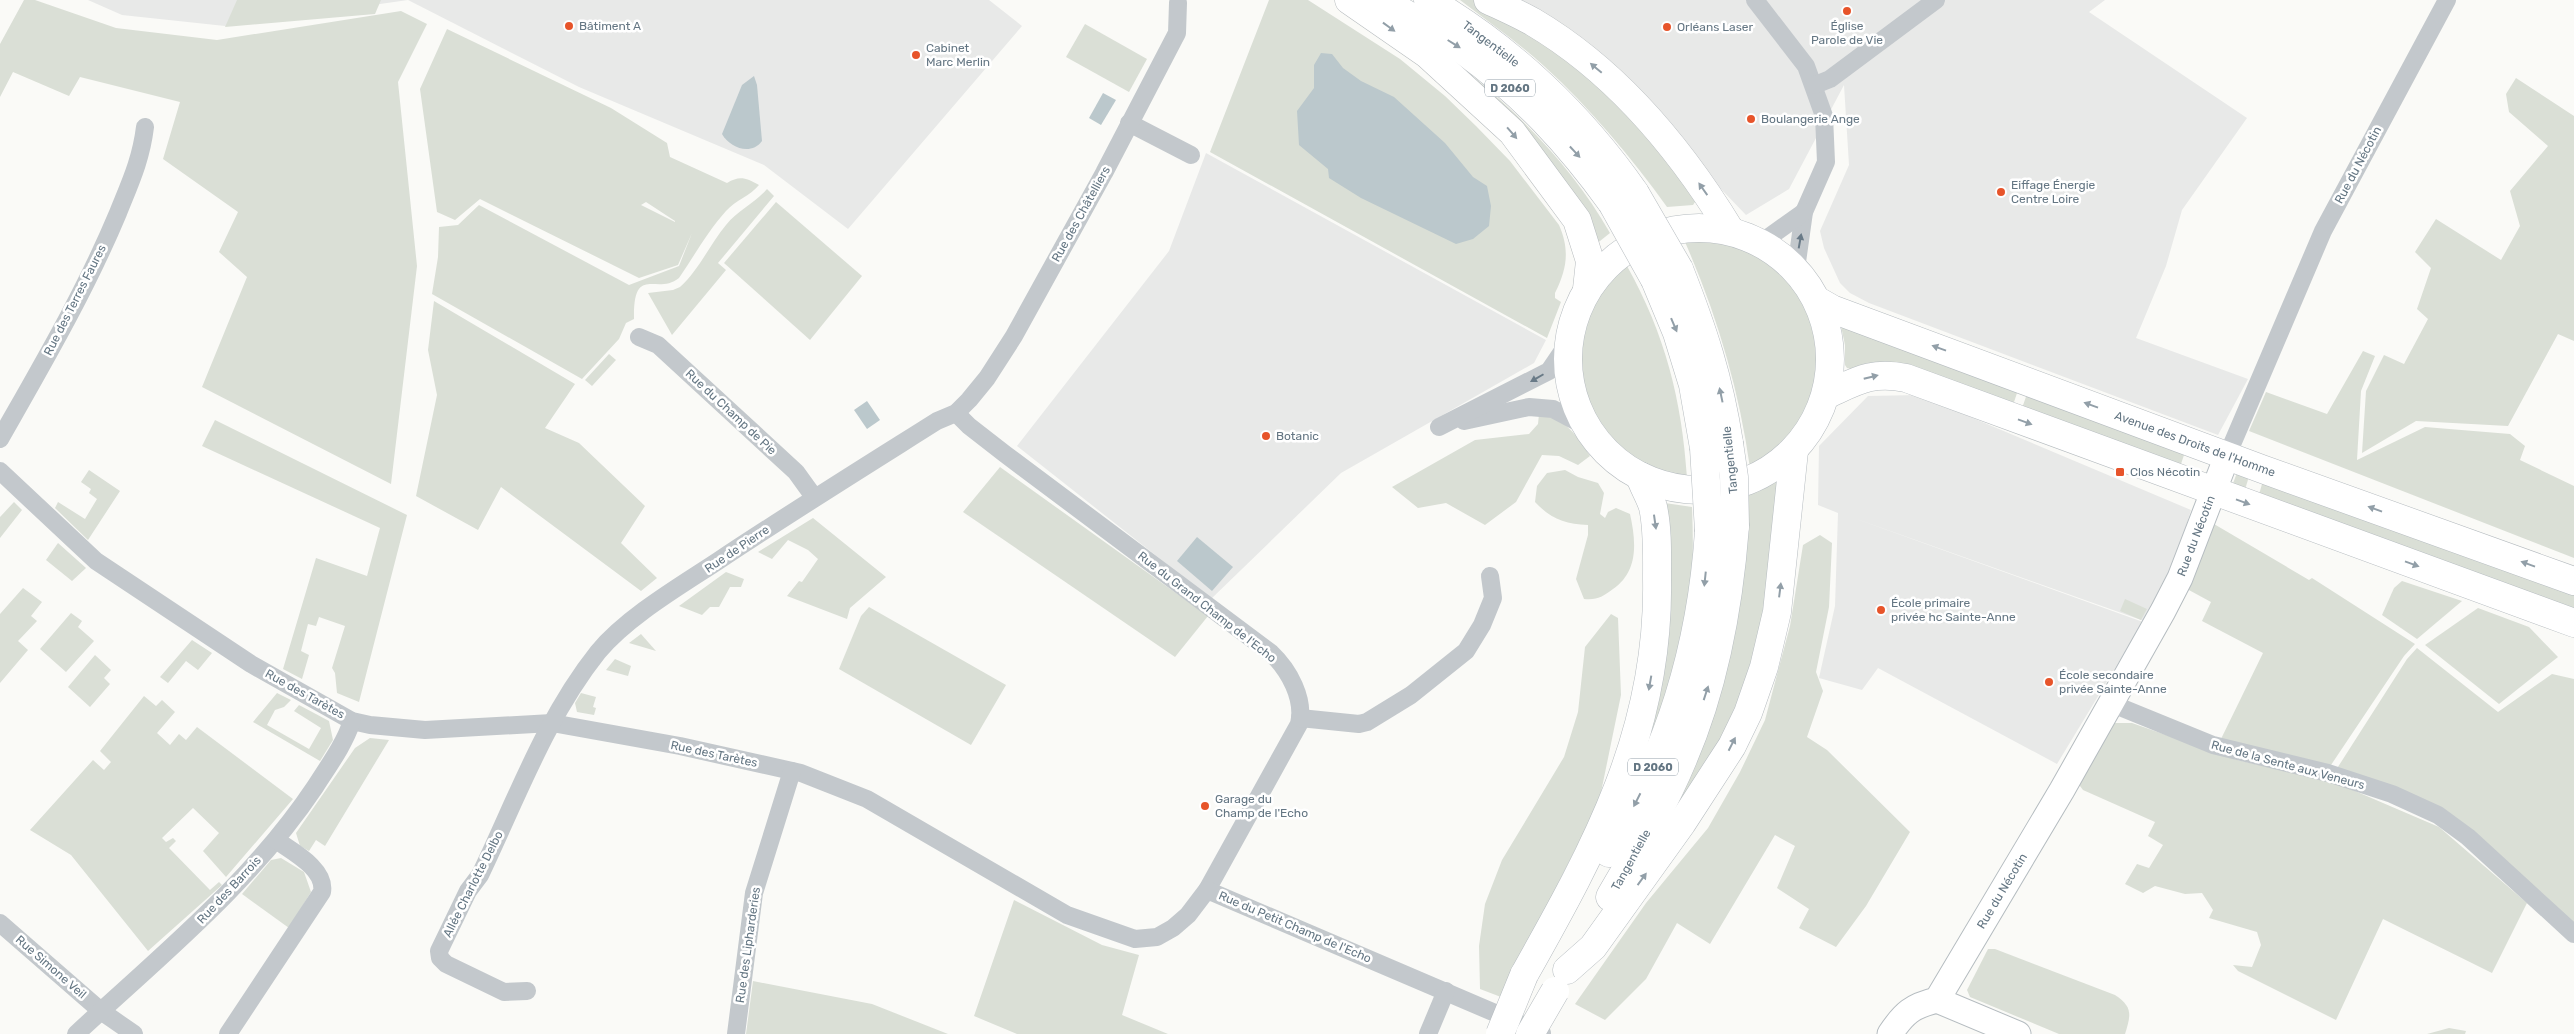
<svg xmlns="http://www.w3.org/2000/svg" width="2574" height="1034" font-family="Rubik,sans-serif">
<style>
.built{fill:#e8e9e8}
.green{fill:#dadfd6;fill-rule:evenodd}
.water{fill:#bbc8cc}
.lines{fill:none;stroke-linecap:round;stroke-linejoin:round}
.secondary-casing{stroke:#b5bcc0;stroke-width:27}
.primary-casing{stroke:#b6bcc0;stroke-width:29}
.highway-casing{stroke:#b6bbbe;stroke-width:29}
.street{stroke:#c3c8cc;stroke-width:18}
.secondary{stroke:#fff;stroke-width:25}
.primary{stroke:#fff;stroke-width:28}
.highway{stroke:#fff;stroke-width:28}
.primary-bridge-casing{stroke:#b6bcc0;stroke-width:29;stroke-linecap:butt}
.primary-bridge{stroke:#fff;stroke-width:28}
.oneway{fill:#929fa8}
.oneway2{fill:#697a87}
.poi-dot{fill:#e7542a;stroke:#fff;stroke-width:2}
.labels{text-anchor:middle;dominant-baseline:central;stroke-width:5;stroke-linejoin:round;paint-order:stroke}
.shield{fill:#fff;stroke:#929fa8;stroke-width:1}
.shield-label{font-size:11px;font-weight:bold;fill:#647683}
.poi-label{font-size:12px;fill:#647683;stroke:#fff;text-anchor:start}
.street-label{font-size:12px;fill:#647683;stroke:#fff}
</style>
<rect width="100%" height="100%" fill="#fafaf7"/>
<g class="built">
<polygon points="88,0 989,0 1022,26 848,229 764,165 579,87 408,0 225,26 122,15"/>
<polygon points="1508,0 2105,0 2089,12 2247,118 2182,210 2166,266 2136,338 2248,379 2218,435 1869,303 1850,293 1840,283 1824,248 1820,231 1849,165 1844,85 1789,189 1746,215 1720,188 1634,88"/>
<polygon points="1206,153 1546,340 1534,363 1341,473 1211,599 1017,446 1169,251"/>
<polygon points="1918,395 2191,510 2174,565 2144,621 1848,516 2143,622 2057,764 1878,668 1862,690 1819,678 1835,606 1838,513 1818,505 1819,446 1868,396"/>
</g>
<g class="green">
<polygon points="24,0 35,0 116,28 217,40 401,11 427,24 398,82 417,266 391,484 202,387 247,277 219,252 238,212 163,159 180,102 80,77 69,96 13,72 0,97 0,44"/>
<polygon points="237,0 381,0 375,14 225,27"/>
<path d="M1269,0H1308L1400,59L1445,96L1476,126L1510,161L1559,225C1570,250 1567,269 1555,293V298L1561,302L1547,338L1210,152Z"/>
<path d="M1460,0H1473L1517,21L1621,99L1697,199L1693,205L1667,207C1632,158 1590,108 1544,66C1518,42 1488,22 1460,0Z"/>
<polygon points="1085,24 1147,59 1129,92 1066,57"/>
<path d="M447,29L611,108L667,143L670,157L727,183C740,175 746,178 759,185C750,196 736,200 726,211C708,231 694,256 679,278C657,296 633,263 634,319L626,323L619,339L582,379L432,294L438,257L439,227L458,225L479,205L629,285L679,266L692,233L678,265L639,278L480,199L455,220L437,212L420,89ZM646,202L675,221V222L641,205Z"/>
<path d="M1453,61C1514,107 1572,166 1610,233L1595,245Z"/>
<polygon points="2516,78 2574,116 2574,341 2558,334 2508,426 2416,421 2362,453 2366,391 2384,355 2404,364 2428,319 2417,309 2431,268 2415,252 2436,219 2501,260 2520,226 2510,191 2548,146 2509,112 2506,94"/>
<path d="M767,189L774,196L718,263L726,270L672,335L648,293L673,290L680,287C699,270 710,244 726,225C738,210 755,203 767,189Z"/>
<polygon points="776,202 862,276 810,340 724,263"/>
<path d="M1706,240C1723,243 1742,246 1757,255C1818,289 1837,371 1799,428C1786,446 1771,461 1750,468C1739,389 1717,315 1685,242Z"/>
<path d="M1627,266C1665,334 1682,400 1687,478C1672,474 1656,471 1643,464C1587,433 1566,360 1595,304C1602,288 1615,277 1627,266Z"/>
<polygon points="434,301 575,384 545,428 579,443 645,506 621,543 657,578 641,591 501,487 478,530 416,496 437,395 428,350"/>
<polygon points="1841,326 2019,387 2012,408 1847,368 1845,365 1845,345"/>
<polygon points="2363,351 2375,356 2361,391 2357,460 2425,427 2510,434 2525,446 2520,460 2574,486 2574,558 2249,431 2266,392 2327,414"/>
<polygon points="609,354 616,360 592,386 585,380"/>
<polygon points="2028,391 2186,449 2179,470 2021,411"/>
<path d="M1539,414C1565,417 1577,436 1590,456L1578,465L1559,456L1542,455L1516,502L1485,525L1446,503L1418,508L1392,487L1475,440L1529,434L1538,424Z"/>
<polygon points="215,420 407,515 359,702 337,693 335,673 332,668 345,626 319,617 316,626 308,624 301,651 309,655 302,679 283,669 316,558 367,576 380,528 202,446"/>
<polygon points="1000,467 1208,616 1175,657 963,512"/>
<polygon points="89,470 120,491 88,540 55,508 58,502 85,519 97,499 89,493 91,489 81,482"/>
<path d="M1565,470L1578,477L1598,483L1604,493L1600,514L1605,518L1608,512L1616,508L1630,514C1636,541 1639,571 1613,589C1602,597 1598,600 1584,599L1576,579L1588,535V525C1565,524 1551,519 1535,502L1537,486L1547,473Z"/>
<polygon points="2238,470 2250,473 2244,493 2232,486"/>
<polygon points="1782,476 1757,661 1700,785 1670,813 1742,574 1748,492"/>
<polygon points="2264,477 2574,590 2574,614 2258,498"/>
<polygon points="14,502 22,510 0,538 0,517"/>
<path d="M1665,503L1692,507C1693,537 1694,568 1690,599C1682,655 1663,707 1642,759Z"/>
<polygon points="813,518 886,577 850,608 847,619 787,596 799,581 802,582 818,559 808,550 788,540 772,559 758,552"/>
<polygon points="2214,524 2309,580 2312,578 2415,644 2404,656 2329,768 2220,741 2263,653 2202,621 2211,602 2187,589"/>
<polygon points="1820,535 1832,543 1829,607 1816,672 1823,691 1807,737 1827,750 1910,832 1866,906 1836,947 1799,928 1809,909 1777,888 1795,846 1775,835 1710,944 1677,923 1646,979 1605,1020 1575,1004 1646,903 1708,828 1740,772 1765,720 1790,626 1803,545"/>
<polygon points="58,543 86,568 72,581 46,560"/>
<polygon points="726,572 744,579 741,587 730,587 719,607 710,607 702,615 679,606"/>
<polygon points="2402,581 2462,601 2417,639 2382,615 2394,588"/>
<polygon points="23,588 42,602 31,616 37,621 18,641 28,650 0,683 0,614"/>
<polygon points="2125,599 2147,609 2141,620 2120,611"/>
<polygon points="869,607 1006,685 971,745 839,669 861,616"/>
<polygon points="2478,608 2529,627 2558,657 2499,704 2425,645"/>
<polygon points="71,613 82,621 78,627 94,641 66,672 40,649"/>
<polygon points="1611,614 1618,618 1621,695 1599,802 1501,997 1480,989 1479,946 1485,904 1502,860 1564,757 1578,712 1585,647"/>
<polygon points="641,634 656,651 629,643"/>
<polygon points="192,640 212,653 198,670 186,661 168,683 160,677"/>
<polygon points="2417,648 2498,712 2552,674 2574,679 2574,929 2471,834 2336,770 2407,659"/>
<polygon points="95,655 111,670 104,678 110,684 90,707 68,687"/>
<polygon points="615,659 631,666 628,676 606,670"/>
<polygon points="277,693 291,700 284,707 275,710 267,725 309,749 321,728 294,711 299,705 329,721 333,740 320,761 253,722"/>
<polygon points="581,693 596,697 593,707 596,708 594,715 577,712 575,703"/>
<polygon points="144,696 156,706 162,700 175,712 157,733 170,745 179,734 186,740 197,727 293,799 226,877 203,851 219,833 193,808 162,838 166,842 173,838 176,841 169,848 210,890 219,882 222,885 148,951 71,855 30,830 93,760 104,770 111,762 100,751"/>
<polygon points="2113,723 2132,723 2237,760 2334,782 2439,827 2527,903 2492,973 2383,919 2336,1020 2238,971 2233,965 2252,967 2261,945 2257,932 2209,918 2213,910 2202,893 2185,894 2155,886 2143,893 2125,884 2137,864 2149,868 2163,845 2148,836 2155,822 2083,790 2077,782"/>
<polygon points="370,738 389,740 325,846 316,840 309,851 300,846 296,833 355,748"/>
<polygon points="281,858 304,872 311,892 289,928 242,894 271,860"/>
<polygon points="1014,900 1102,945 1139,955 1122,1015 1168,1034 1017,1034 974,1016"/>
<path d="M1988,949H1995L2115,995C2133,1007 2131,1015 2125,1034H2059L1970,997L1967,990Z"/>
<polygon points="753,981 872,1004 948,1034 746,1034"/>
<polygon points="2449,1028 2466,1031 2465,1034 2427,1034"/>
</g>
<g class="water">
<polygon points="1321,53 1332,54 1343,68 1361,81 1394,97 1445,143 1473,177 1487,186 1491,206 1489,226 1473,239 1456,244 1361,198 1329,178 1328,169 1299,145 1297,111 1314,88 1314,65"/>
<path d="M754,76L757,85L762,141C751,156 730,148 722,134L742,85Z"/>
<polygon points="1103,93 1116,100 1101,125 1089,118"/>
<polygon points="867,401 880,420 867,429 854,410"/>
<polygon points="1197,537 1233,567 1212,591 1177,561"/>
</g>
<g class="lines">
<g class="secondary-casing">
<g id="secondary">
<polyline points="1937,1000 2018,1034"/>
<path d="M1890,1034C1904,1013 1912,1006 1937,1000L2062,790L2163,611L2180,578L2227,456"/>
</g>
</g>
<g class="primary-casing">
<g id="primary">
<path d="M1383,0C1410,17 1438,32 1464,51C1524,95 1568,142 1612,203"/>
<path d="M1428,0C1510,48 1581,115 1635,193"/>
<circle cx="1699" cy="359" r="131"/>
<path d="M1679,269C1703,330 1719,378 1729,443"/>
<polyline points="1655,280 1677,333 1693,385 1704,448"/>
<polyline points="1818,301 1832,309 2262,469 2574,581"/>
<path d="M1826,395C1857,381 1871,371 1906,378L2574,623"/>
<path d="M1609,853C1669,749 1701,651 1709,531"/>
<path d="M1610,897C1636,852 1663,807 1683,759C1715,685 1729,606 1735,526"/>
<polyline points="1567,970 1593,947 1682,823 1732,746 1748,713 1764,667 1777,612 1794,451"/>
<path d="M1524,975C1596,847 1660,731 1657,579C1657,555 1658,530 1653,507C1650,497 1643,486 1640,476"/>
</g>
</g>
<g class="highway-casing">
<g id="highway">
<polyline points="1349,0 1427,54 1512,132 1577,220 1590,261 1587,289"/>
<path d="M1488,0C1503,7 1519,14 1533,22C1616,71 1680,148 1730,230"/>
</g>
</g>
<g class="street">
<polyline points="1755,0 1806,66 1824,116 1826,162 1804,212 1796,269"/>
<polyline points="1815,85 1830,79 1936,0"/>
<polyline points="1129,123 1191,155"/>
<polyline points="1762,242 1804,212"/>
<polyline points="639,337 658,345 796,472 814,497"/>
<path d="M956,413L969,426L1005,454L1271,653C1289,670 1305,699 1299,724L1207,890"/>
<polyline points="1464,421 1529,407 1553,409 1587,427"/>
<polyline points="1439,427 1549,371 1568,343"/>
<path d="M0,439C42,365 85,292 118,213C130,183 141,160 145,127"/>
<polyline points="2227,456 2323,231 2447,0"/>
<polyline points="0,471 96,561 251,664 352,721 370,725 425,730 552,723 680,746 801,773 867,799 1067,915 1135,939 1157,937 1173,928 1188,915 1207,890 1542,1033"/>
<polyline points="2110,703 2213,745 2328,773 2392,794 2438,815 2468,837 2574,934"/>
<polyline points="1300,718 1359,724 1367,722 1411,695 1466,651 1482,625 1493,598 1490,576"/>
<polyline points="0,923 101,1011 134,1034"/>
<path d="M527,991L504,992L446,964L440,958L439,951L468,891L480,875C516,800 546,717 598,652C627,617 680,586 718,561C790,513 864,467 937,421L956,413L969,400L987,378L1014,336L1104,173L1177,33L1178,3"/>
<path d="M76,1034C160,956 251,883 315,787C329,765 344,745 352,721"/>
<path d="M228,1034L322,892C326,869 293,852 276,840"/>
<polyline points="736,1034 754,893 792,771"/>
<polyline points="1428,1034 1446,991"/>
</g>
<use href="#secondary" class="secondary"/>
<use href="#primary" class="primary"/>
<use href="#highway" class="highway"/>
<g class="primary-bridge-casing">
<g id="primary-bridge">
<polyline points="1635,193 1679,269"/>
<polyline points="1612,203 1655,280"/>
<polyline points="1729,443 1734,477 1735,526"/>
<polyline points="1704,448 1709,531"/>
<polyline points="1500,1034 1524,975"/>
<polyline points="1530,1034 1555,991"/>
</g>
</g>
<use href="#primary-bridge" class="primary-bridge"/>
</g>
<defs><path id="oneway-solid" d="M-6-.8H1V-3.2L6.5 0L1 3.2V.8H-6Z" transform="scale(1.25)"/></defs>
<g class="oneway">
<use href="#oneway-solid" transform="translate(1389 27) rotate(36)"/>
<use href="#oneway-solid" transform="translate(1454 44) rotate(32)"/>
<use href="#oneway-solid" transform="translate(1596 68) rotate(-140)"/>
<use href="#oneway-solid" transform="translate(1512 133) rotate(49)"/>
<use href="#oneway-solid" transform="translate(1575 152) rotate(47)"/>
<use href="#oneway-solid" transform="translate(1703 189) rotate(-125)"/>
<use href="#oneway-solid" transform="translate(1674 325) rotate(67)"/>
<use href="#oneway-solid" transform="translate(1939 348) rotate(-160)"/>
<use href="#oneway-solid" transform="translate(1871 377) rotate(-14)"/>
<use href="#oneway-solid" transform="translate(1721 395) rotate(-102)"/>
<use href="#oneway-solid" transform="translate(2091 405) rotate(-160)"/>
<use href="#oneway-solid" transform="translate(2025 422) rotate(20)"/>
<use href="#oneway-solid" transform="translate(2243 502) rotate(20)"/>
<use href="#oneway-solid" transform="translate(2375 509) rotate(-160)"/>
<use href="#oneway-solid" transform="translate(1655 522) rotate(82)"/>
<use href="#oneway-solid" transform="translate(2412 564) rotate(20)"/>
<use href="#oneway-solid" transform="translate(2528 564) rotate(-160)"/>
<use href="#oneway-solid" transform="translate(1705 579) rotate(96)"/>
<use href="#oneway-solid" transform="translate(1780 590) rotate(-83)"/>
<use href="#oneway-solid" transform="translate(1650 683) rotate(100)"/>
<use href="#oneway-solid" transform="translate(1706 693) rotate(-72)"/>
<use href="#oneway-solid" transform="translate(1732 744) rotate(-63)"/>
<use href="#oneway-solid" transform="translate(1637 800) rotate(117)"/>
<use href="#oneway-solid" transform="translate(1642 879) rotate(-54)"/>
</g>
<g class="oneway2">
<use href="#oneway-solid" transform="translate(1800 241) rotate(-80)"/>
<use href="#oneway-solid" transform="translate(1537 378) rotate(150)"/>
</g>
<g class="poi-dot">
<circle cx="1847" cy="11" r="5"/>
<circle cx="569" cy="26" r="5"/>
<circle cx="1667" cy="27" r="5"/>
<circle cx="916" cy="55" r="5"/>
<circle cx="1751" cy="119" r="5"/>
<circle cx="2001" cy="192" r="5"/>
<circle cx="1266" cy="436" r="5"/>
<rect x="2115" y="467" width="10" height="10" rx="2.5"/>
<circle cx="1881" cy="610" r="5"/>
<circle cx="2049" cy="682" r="5"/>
<circle cx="1205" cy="806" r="5"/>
</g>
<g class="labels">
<g class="shield">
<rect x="1485" y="79.5" width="50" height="17" rx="4"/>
<rect x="1628" y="758.5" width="50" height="17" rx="4"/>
</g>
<g class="shield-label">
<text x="1510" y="88">D 2060</text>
<text x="1653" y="767">D 2060</text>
</g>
<g class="poi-label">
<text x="579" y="26">Bâtiment A</text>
<text x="1847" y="26" text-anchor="middle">Église<tspan x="1847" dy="14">Parole de Vie</tspan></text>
<text x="1677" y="27">Orléans Laser</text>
<text x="926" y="48">Cabinet<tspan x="926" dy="14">Marc Merlin</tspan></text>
<text x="1761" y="119">Boulangerie Ange</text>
<text x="2011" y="185">Eiffage Énergie<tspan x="2011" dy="14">Centre Loire</tspan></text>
<text x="1276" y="436">Botanic</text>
<text x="2130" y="472">Clos Nécotin</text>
<text x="1891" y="603">École primaire<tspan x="1891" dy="14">privée hc Sainte-Anne</tspan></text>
<text x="2059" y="675">École secondaire<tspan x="2059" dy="14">privée Sainte-Anne</tspan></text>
<text x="1215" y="799">Garage du<tspan x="1215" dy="14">Champ de l'Echo</tspan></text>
</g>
<g class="street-label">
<text transform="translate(1491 44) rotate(37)">Tangentielle</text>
<text transform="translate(2358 165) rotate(-62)">Rue du Nécotin</text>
<text transform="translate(1081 214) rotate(-61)">Rue des Châtelliers</text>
<text transform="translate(75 300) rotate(-63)">Rue des Terres Faures</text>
<text transform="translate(731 412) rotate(43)">Rue du Champ de Pie</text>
<text transform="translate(2195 444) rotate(20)">Avenue des Droits de l'Homme</text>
<text transform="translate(1730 460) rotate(-96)">Tangentielle</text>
<text transform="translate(2196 536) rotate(-69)">Rue du Nécotin</text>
<text transform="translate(737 549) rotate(-34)">Rue de Pierre</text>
<text transform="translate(1207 607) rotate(38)">Rue du Grand Champ de l'Echo</text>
<text transform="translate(305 694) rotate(29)">Rue des Tarètes</text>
<text transform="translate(714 754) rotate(12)">Rue des Tarètes</text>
<text transform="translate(2288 765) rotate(15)">Rue de la Sente aux Veneurs</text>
<text transform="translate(1631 860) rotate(-61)">Tangentielle</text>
<text transform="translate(473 884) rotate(-63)">Allée Charlotte Delbo</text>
<text transform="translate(229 890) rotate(-47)">Rue des Barrois</text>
<text transform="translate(2002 891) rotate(-59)">Rue du Nécotin</text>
<text transform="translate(1295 927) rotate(23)">Rue du Petit Champ de l'Echo</text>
<text transform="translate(748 945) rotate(-82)">Rue des Lipharderies</text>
<text transform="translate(51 967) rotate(41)">Rue Simone Veil</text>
</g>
</g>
</svg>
